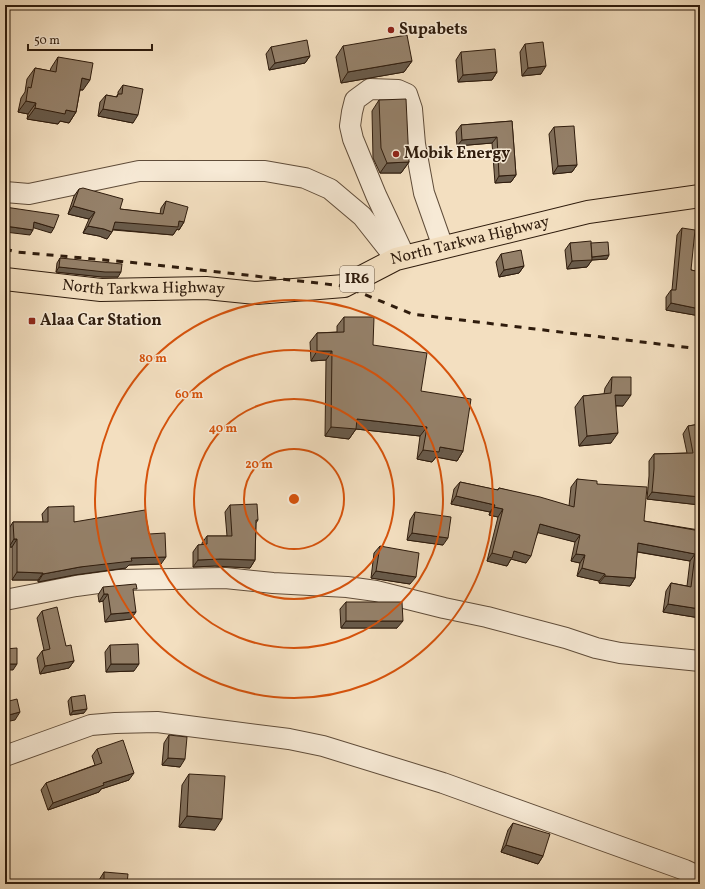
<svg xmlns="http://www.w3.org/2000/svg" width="705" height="889" font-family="Vollkorn,serif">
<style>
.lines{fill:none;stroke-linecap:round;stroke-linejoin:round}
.minor-casing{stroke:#604d3a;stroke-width:22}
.major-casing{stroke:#2f1c0d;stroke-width:24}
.minor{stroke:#f7ead6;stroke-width:20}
.major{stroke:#f3dfc0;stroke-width:22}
.rail{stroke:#2f1c0d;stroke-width:3;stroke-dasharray:7 7;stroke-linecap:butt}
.wall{fill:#806f5b;stroke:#2f1c0d}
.shaded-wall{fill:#685a4a;stroke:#2f1c0d}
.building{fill:#95816a;stroke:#2f1c0d}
.ring{fill:none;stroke:#d6530c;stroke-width:2}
.poi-dot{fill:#8f2418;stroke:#f7ead6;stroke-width:1.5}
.labels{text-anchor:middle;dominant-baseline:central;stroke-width:3;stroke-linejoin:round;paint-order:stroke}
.shield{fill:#f7ead6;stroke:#6b5a49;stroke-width:1}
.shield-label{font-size:15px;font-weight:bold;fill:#2f1c0d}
.poi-label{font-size:16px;font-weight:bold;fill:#2f1c0d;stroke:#f7ead6;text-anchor:start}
.street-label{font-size:16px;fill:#2f1c0d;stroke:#f7ead6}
.centre{fill:#d6530c;stroke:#f7ead6;stroke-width:2}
.ring-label{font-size:12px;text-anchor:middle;font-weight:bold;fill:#d6530c;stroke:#f7ead6;stroke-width:3;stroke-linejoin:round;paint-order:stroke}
</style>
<rect width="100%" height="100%" fill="#f3dfc0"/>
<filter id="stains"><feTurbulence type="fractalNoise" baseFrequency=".005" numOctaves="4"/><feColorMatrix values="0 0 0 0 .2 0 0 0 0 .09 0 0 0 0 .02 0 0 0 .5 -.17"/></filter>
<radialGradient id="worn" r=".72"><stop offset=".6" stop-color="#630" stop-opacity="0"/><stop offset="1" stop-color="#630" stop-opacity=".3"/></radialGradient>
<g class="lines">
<g class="minor-casing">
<g id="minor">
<polyline points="5,192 29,194 139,171 265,171 305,178 330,189 362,216 396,259"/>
<polyline points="405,257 376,195 353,139 350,126 352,112 355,100 370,89 398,90 407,94 412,109 415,144 424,193 443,247"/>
<polyline points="5,600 76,586 120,580 225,578 273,583 347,587 376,591 444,608 487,617 566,638 596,648 620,653 700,661"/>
<polyline points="5,756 91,725 115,723 157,722 289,739 323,746 443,783 685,870 700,877"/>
</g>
</g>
<g class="major-casing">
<g id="major">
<path id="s1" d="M5,279L101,290L206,288L256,293L344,286L396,259L588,212L700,196"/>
</g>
</g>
<use href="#minor" class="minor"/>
<use href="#major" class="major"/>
<polyline class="rail" points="5,249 17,252 138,263 344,286 412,314 700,349"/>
</g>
<g class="wall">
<polygon points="525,44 541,74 522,76 520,52"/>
<polygon points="343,46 412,61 404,72 341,83 336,57"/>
<polygon points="271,47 310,56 305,63 269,70 266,54"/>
<polygon points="461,52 497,72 492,80 458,82 456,60"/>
<polygon points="58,57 83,90 80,90 76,112 69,123 60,121 58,124 27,119 28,114 18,112 21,98 25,92 27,79 35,68 50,71 51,68"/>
<polygon points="123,85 133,123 98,116 100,102 106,95 116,97 118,94 118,92"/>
<polygon points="379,100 409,162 401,173 380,173 373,158 372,111"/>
<polygon points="512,121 516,175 511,182 495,183 492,143 457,146 456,132 461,125"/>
<polygon points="700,123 700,146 698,146"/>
<polygon points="554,127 577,165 572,172 553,174 549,134"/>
<polygon points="79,189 120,209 160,214 161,208 166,201 184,222 179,230 177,229 173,235 113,230 107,239 99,236 83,233 89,219 68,214 74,196"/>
<polygon points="682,228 691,270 700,272 700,316 666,310 666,297 671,290 672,290 677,235"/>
<polygon points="570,243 591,243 607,259 592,260 587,267 567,269 565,250"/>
<polygon points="501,254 524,266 519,273 499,277 496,262"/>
<polygon points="60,258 118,277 102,277 56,272 57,263"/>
<polygon points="344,317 421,391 463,451 457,461 436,457 432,462 417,459 420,436 356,429 349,439 325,436 326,360 311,361 310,342 317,333 337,332 337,326"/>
<polygon points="612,377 623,406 616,406 611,443 579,446 575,407 583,396 604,394 605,388"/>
<polygon points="700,424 700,505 647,499 649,476 649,461 654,454 687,453 683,434 688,426"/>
<polygon points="577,479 597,484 644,521 699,530 700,528 700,618 663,612 666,591 671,583 687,586 690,561 637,552 635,578 630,586 599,583 599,581 577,576 580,563 571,561 575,542 538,532 526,563 511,559 507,566 487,561 498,517 489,515 490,512 451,504 454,489 460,482 497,490 499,488 569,506 571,487"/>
<polygon points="230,505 258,520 256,523 255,560 250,568 215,566 193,567 193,552 198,545 202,545 202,543 207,536 227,536 225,512"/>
<polygon points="48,507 74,522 149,534 161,564 129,565 126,568 74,575 38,582 38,580 12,580 12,547 9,547 8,530 13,522 43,522 42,514"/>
<polygon points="415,512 443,545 407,540 410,520"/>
<polygon points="380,546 410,584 371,578 374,553"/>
<polygon points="103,587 131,619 105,622 103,601 99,602 98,595"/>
<polygon points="346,602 397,628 341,628 340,609"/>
<polygon points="42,611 66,646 74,661 69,668 40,674 37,658 42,651 44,650 37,618"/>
<polygon points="110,645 134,671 106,672 105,652"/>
<polygon points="71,697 84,713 70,715 68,701"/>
<polygon points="169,735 180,767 162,765 164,743"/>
<polygon points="97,749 129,780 101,789 99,792 48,810 41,790 46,783 95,765 92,756"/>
<polygon points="189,774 215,830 179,827 182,785"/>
<polygon points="513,823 543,856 538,864 501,852 508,830"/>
<polygon points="104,872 127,884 99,884 99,880"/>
<polygon points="206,880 220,884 203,884"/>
</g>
<g class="shaded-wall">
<polygon points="310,56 305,63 269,70 275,63"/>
<polygon points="412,61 404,72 341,83 348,72"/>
<polygon points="546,66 541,74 522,76 528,68"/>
<polygon points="497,72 492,80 458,82 463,75"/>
<polygon points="82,78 90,80 83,90 75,89"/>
<polygon points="26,101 36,103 28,114 18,112"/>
<polygon points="35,108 66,110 76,112 69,123 60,121 58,124 27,119"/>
<polygon points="103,109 138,115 133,123 98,116"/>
<polygon points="497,137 492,143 457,146 462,140"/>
<polygon points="409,162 401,173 380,173 387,163"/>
<polygon points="577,165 572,172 553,174 558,166"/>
<polygon points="516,175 511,182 495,183 499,176"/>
<polygon points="73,206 95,212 89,219 68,214"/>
<polygon points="179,221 184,222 179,230 177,229 173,235 110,229 115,222"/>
<polygon points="34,222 54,228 51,233 31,227"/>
<polygon points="5,226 33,230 30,235 5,232"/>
<polygon points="88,226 104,229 112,232 107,239 99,236 83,233"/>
<polygon points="609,255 607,259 592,260 587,267 567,269 572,261 592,257"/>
<polygon points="524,266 519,273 499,277 504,270"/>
<polygon points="59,267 121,272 118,277 102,277 56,272"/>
<polygon points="671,303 700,309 700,316 666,310"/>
<polygon points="317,351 332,351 326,360 311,361"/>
<polygon points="615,395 631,395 623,406 607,405"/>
<polygon points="357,419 427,427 420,436 356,429 349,439 325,436 331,427"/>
<polygon points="618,433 611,443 579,446 587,436"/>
<polygon points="440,447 463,451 457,461 436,457 432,462 417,459 423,450"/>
<polygon points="652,492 700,497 700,505 647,499"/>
<polygon points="456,496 495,505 490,512 451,504"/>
<polygon points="494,507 503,509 498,517 489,515"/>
<polygon points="540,524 580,535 575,542 535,532"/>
<polygon points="412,533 448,538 443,545 407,540"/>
<polygon points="14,539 17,539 12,547 9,547"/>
<polygon points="638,543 695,554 690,561 633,551"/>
<polygon points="514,551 531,556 526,563 511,559 507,566 487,561 492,553"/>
<polygon points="576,554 585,555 580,563 571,561"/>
<polygon points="166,557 161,564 129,565 126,568 74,575 38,582 43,574 80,567 131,558"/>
<polygon points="220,559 255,560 250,568 215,566 193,567 198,560"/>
<polygon points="582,568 605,574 599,581 577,576"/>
<polygon points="376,571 416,577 410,584 371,578"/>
<polygon points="17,572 43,573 38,580 12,580"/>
<polygon points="605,576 635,578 630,586 599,583"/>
<polygon points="104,594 108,594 103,601 99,602"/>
<polygon points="668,604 700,609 700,618 663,612"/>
<polygon points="136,612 131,619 105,622 111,614"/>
<polygon points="346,621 403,621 397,628 341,628"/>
<polygon points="74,661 69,668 40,674 45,666"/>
<polygon points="5,664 17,664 13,670 5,670"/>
<polygon points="111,664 139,664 134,671 106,672"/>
<polygon points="87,709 84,713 70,715 73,711"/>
<polygon points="20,712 15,720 5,722 5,716"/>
<polygon points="168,758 185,759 180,767 162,765"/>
<polygon points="134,773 129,780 101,789 99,792 48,810 53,803 103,783"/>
<polygon points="187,816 222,819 215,830 179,827"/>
<polygon points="506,845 543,856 538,864 501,852"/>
</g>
<g class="building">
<polygon points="407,35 412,61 348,72 343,46"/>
<polygon points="307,40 310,56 275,63 271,47"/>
<polygon points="543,42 546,66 528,68 525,44"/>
<polygon points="495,49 497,72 463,75 461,52"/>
<polygon points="58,57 93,63 90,80 82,78 76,112 66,110 65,114 35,108 36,103 26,101 28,87 31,88 35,68 56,72"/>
<polygon points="123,85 143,89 138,115 103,109 106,95 117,97 118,94 122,94"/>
<polygon points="406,99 409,162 387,163 381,148 379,100"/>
<polygon points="512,121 516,175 499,176 497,137 462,140 461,125"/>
<polygon points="574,126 577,165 558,166 554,127"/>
<polygon points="83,188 123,199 120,209 163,214 166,201 188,207 184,222 179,221 178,227 115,222 112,232 104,229 88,226 95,212 73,206 79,189"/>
<polygon points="5,207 59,215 54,228 34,222 33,230 5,226"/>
<polygon points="682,228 695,230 691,270 700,272 700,309 671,303 671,290 676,290"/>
<polygon points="591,241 592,260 572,261 570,243"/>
<polygon points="608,242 609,255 592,257 591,243"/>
<polygon points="521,250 524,266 504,270 501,254"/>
<polygon points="60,258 122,264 121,272 105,272 59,267"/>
<polygon points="344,317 374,317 373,345 427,353 421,391 471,399 463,451 440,447 439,452 423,450 427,427 357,419 356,429 331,427 332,351 317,351 317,333 344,332"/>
<polygon points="612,377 631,377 631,395 615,395 618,433 587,436 583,396 611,393"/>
<polygon points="5,390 7,441 5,441"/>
<polygon points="700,424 700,497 652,492 654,469 654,454 693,453 688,426"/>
<polygon points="577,479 597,481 597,484 647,487 644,521 700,531 700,529 700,609 668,604 671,583 691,587 695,554 638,543 635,578 605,576 605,574 582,568 585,555 576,554 580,535 540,524 531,556 514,551 512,558 492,553 503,509 494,507 495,505 456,496 460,482 498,490 499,488 540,497 574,507"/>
<polygon points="257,504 258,520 256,520 255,560 220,559 198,560 198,545 207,544 207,536 232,536 230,505"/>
<polygon points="74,506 74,522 145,510 149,534 165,533 166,557 131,558 132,561 80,567 43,574 43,573 17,572 17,539 14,539 13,522 48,522 48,507"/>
<polygon points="415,512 451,517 448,538 412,533"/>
<polygon points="380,546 419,553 416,577 376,571"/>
<polygon points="136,584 137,589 133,589 136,612 111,614 108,594 104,594 103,587"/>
<polygon points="346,602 402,602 403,621 346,621"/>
<polygon points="57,607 66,646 71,645 74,661 45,666 42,651 50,649 42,611"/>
<polygon points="138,644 139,664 111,664 110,645"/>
<polygon points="17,648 17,664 5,664 5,649"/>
<polygon points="85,695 87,709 73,711 71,697"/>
<polygon points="17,699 20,712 5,716 5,702"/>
<polygon points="169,735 187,737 185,759 168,758"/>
<polygon points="123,740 134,773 103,783 104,785 53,803 46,783 102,763 97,749"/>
<polygon points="189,774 225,776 222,819 187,816"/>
<polygon points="513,823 550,834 543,856 506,845"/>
<rect x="5" y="842" width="2" height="26"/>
<polygon points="104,872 128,874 127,884 104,884"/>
<rect x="206" y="880" width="14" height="4"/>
<rect x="537" y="883" width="33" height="1"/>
</g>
<g class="ring">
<circle cx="294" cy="499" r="50"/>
<circle cx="294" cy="499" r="100"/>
<circle cx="294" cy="499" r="149"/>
<circle cx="294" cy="499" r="199"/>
</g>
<g class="poi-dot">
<circle cx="391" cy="30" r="4"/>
<circle cx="396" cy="154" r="4"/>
<rect x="28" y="317" width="8" height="8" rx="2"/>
</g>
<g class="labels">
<rect class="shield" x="340" y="266" width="34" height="26" rx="3"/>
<g class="shield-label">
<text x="357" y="279">IR6</text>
</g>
<g class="poi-label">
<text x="399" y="30">Supabets</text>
<text x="404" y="154">Mobik Energy</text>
<text x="40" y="321">Alaa Car Station</text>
</g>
<g class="street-label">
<text stroke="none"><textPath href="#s1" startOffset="475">North Tarkwa Highway</textPath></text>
<text stroke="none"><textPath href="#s1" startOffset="139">North Tarkwa Highway</textPath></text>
</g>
</g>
<circle cx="294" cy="499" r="6" class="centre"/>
<g class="ring-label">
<text x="153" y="362">80 m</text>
<text x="189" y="398">60 m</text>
<text x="223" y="432">40 m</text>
<text x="259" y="468">20 m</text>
</g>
<rect width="705" height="889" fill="none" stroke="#f3dfc0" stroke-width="20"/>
<rect x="6" y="6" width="693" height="877" fill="none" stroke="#2f1c0d" stroke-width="2"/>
<rect x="10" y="10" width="685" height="869" fill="none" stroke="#2f1c0d"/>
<path d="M28 44v6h124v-6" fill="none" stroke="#2f1c0d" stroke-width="2"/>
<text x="34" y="44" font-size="12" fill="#2f1c0d" stroke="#f7ead6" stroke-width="3" paint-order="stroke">50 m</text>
<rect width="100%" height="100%" filter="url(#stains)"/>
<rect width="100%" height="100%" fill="url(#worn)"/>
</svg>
